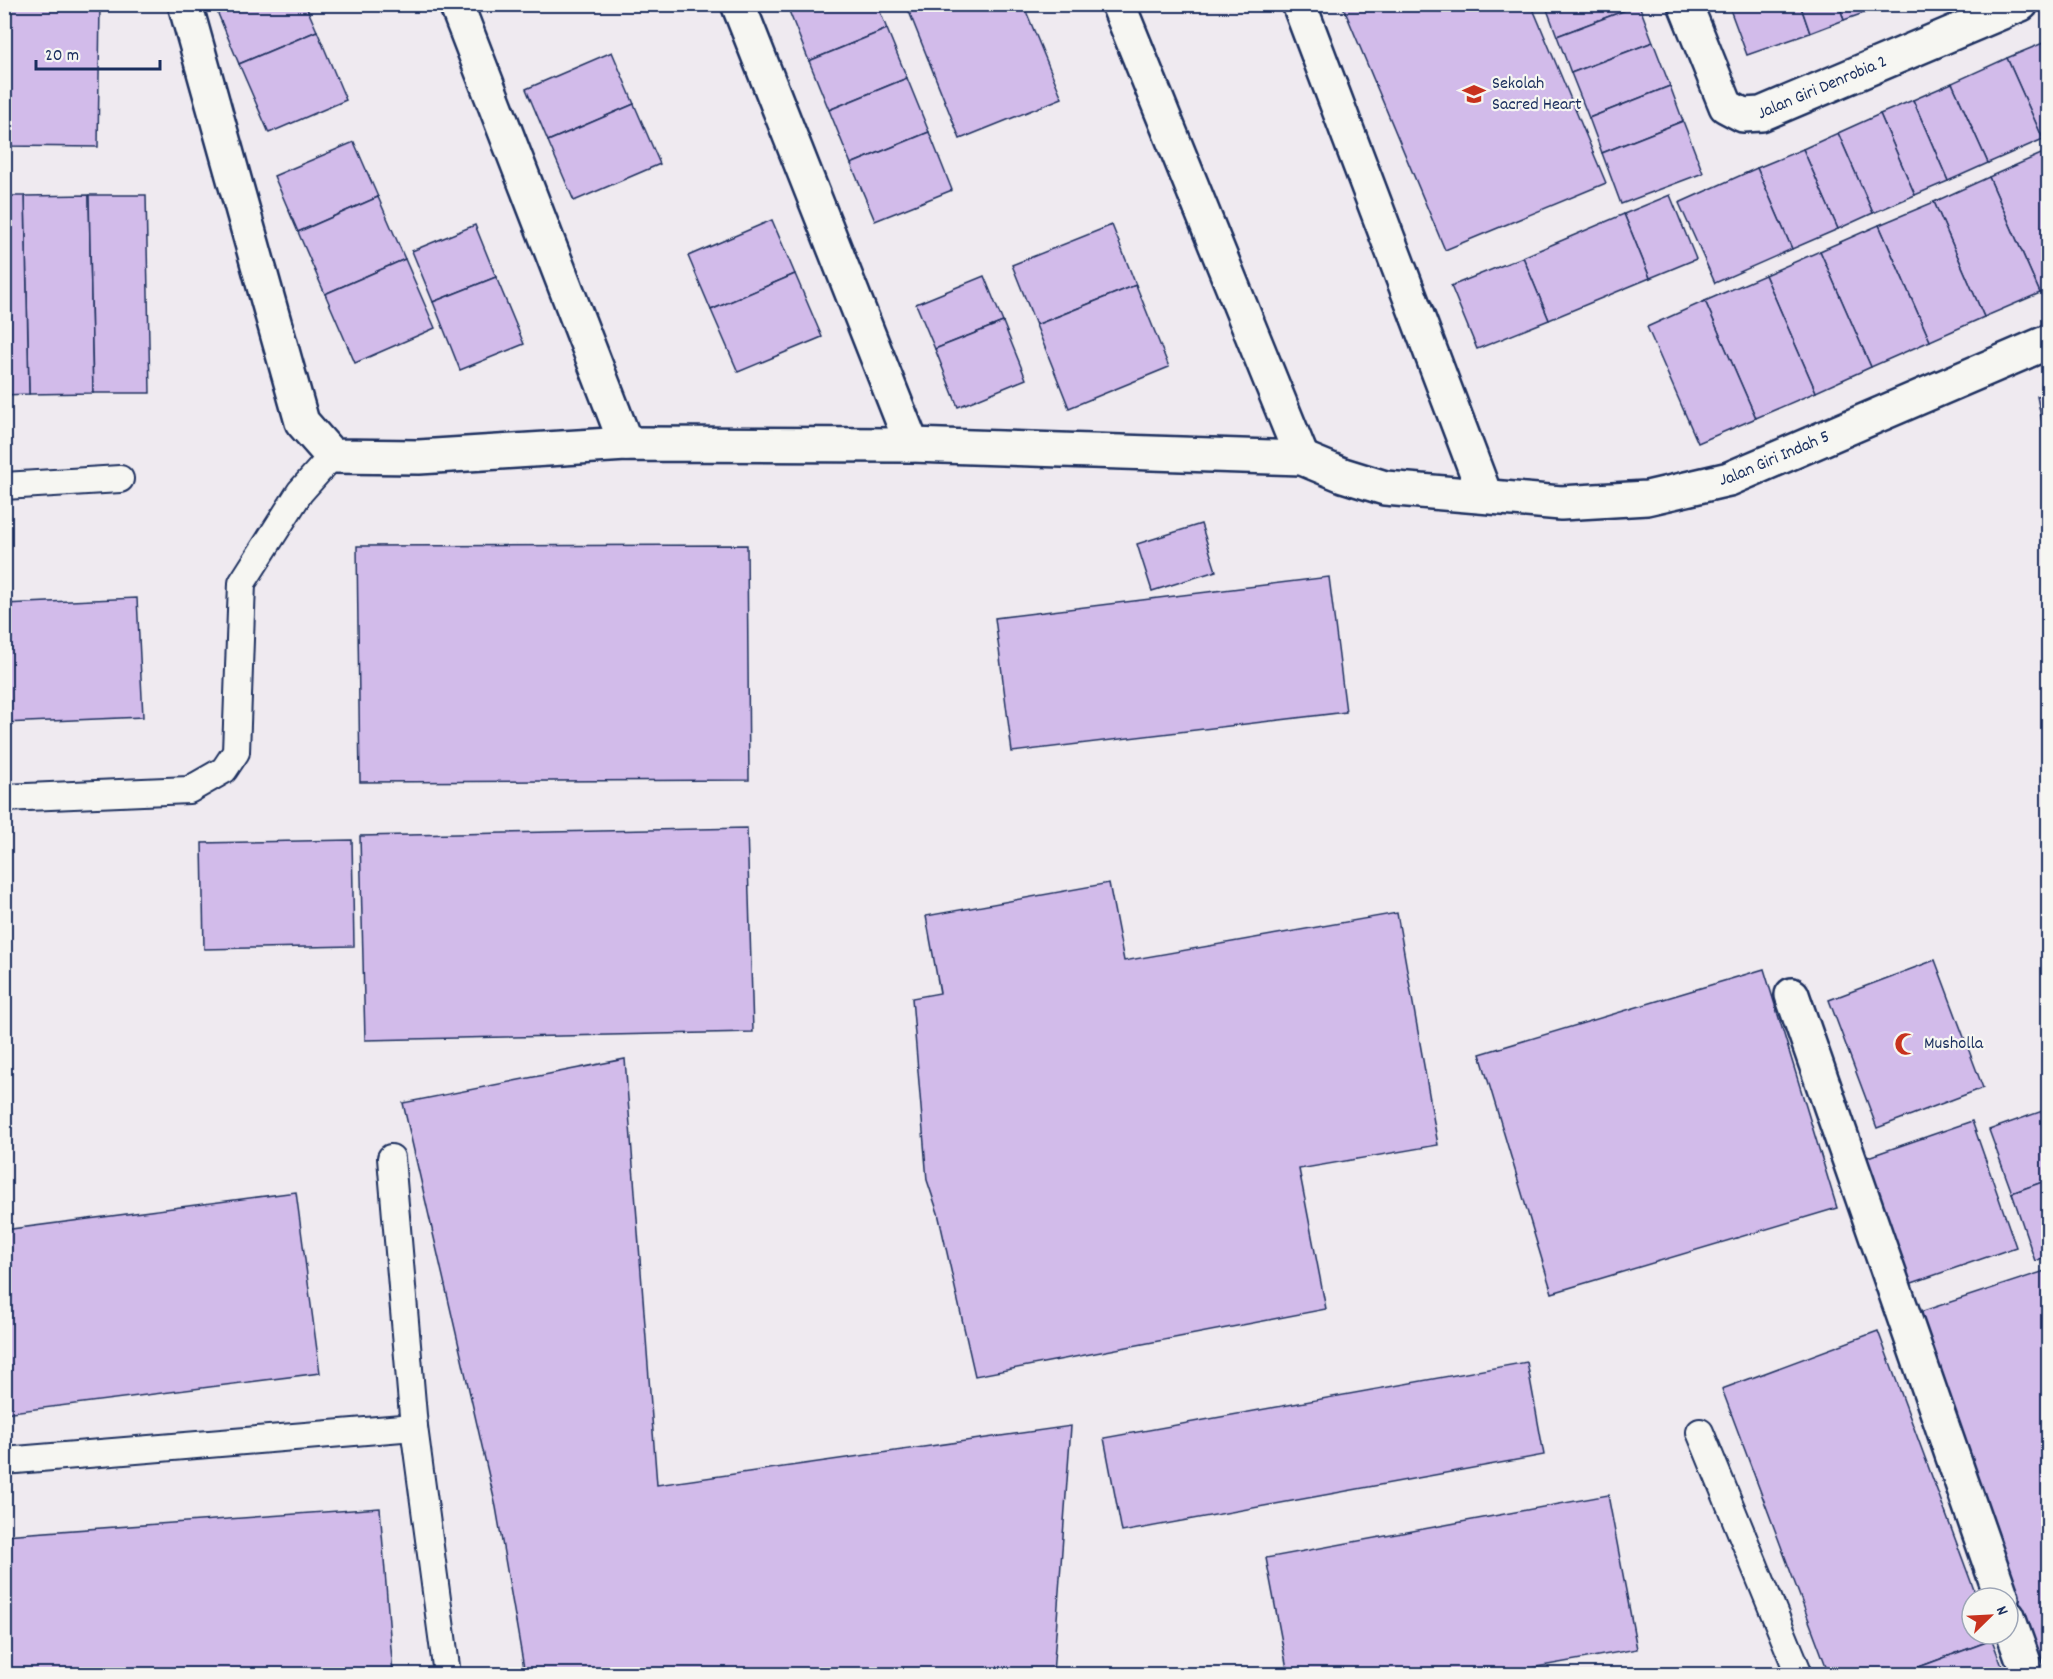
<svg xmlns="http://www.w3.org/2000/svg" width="2053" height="1679" font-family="Dekko,sans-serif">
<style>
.building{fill:#d2bbea;stroke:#1b2f5e;stroke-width:1.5}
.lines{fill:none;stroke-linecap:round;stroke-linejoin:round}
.service-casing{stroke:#1b2f5e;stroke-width:30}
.minor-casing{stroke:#1b2f5e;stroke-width:38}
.service{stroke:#f6f6f2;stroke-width:26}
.minor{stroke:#f6f6f2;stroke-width:33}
.labels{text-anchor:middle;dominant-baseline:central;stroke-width:4.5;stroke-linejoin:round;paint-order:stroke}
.poi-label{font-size:18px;fill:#1b2f5e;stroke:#f6f6f2;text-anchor:start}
.street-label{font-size:18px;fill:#1b2f5e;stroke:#f6f6f2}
</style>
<rect width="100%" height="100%" fill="#efeaf0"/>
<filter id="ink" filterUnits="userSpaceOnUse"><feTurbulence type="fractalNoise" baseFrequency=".0167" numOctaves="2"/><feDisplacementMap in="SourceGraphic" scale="12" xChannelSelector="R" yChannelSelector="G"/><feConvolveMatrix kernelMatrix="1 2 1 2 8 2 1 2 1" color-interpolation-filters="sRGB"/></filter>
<g filter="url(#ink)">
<g class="building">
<polygon points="4,4 100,4 98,147 4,146"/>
<polygon points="214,4 305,4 317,31 239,64"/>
<polygon points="804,4 877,4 887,29 809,61 789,11"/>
<polygon points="906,4 1023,4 1062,98 960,139"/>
<polygon points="1342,4 1531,4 1606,183 1445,250"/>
<polygon points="1553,4 1639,4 1639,5 1557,36 1546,7"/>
<polygon points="1728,4 1800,4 1810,33 1747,55"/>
<polygon points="1800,4 1839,4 1844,20 1810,33"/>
<polygon points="1839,4 1876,4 1878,8 1844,20"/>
<polygon points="1639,5 1653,42 1571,73 1557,36"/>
<polygon points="887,29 907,78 829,110 809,61"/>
<polygon points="317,31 346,100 269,133 239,64"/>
<polygon points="1653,42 1670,86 1589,118 1571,73"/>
<polygon points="2043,43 2048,56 2048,137 2043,139 2007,58"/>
<polygon points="612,52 634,104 548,141 526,89"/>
<polygon points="2007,58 2043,139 1988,163 1952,83"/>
<polygon points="907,78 929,132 851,164 829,110"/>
<polygon points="1952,83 1988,163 1948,181 1913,100"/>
<polygon points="1670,86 1683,121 1602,153 1589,118"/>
<polygon points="1913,100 1948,181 1915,195 1880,114"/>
<polygon points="634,104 660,164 574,201 548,141"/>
<polygon points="1880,114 1915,195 1873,213 1838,133"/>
<polygon points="1683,121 1703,173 1621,204 1602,153"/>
<polygon points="929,132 952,190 875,221 851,164"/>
<polygon points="1838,133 1873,213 1838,229 1803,149"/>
<polygon points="354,142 378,197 298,232 274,176"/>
<polygon points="1803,149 1838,229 1792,249 1757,168"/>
<polygon points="2048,151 2048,290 2040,293 1989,177"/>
<polygon points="1757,168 1792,249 1715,283 1679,203"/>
<polygon points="1989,177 2040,293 1984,317 1934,202"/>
<polygon points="89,195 93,393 29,394 25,196"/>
<polygon points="89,195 146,195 150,393 93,393"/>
<polygon points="1670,195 1696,259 1650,278 1624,214"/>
<polygon points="4,196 25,196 29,394 4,395"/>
<polygon points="378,197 405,259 325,294 298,232"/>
<polygon points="1934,202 1984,317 1930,341 1879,225"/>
<polygon points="1624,214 1650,278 1549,320 1523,257"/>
<polygon points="772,220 795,274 711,310 688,256"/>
<polygon points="475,225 496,277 433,302 412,251"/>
<polygon points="1112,225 1136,285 1036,325 1012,265"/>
<polygon points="1879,225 1930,341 1871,367 1820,251"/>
<polygon points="1820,251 1871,367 1816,392 1765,275"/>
<polygon points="1523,257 1549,320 1477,349 1451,286"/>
<polygon points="405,259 435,328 355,363 325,294"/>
<polygon points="795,274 822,337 738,372 711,310"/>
<polygon points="1765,275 1816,392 1756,418 1705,301"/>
<polygon points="984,276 1003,322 935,349 916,304"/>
<polygon points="496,277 524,344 460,370 433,302"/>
<polygon points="1136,285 1169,367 1069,408 1036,325"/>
<polygon points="1705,301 1756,418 1698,443 1647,327"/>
<polygon points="1003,322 1026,379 958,407 935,349"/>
<polygon points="2048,394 2048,432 2044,433 2037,396"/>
<polygon points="1201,524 1216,571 1152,591 1137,544"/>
<polygon points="747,545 749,780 360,782 357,546"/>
<polygon points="1329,577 1346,712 1012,752 995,618"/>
<polygon points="137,598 143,717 4,723 4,604"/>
<polygon points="747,828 753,1032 365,1040 360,836"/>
<polygon points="352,840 354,946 204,949 202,843"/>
<polygon points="1109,883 1124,961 1397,913 1438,1145 1299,1169 1326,1309 975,1376 938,1213 927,1180 912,998 940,993 926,916"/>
<polygon points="1935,960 1983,1088 1877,1128 1829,1000"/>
<polygon points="1764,969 1837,1208 1552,1293 1480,1054"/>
<polygon points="625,1059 657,1485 1071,1426 1053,1674 525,1674 496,1507 403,1103"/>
<polygon points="2048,1109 2048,1180 2012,1193 1989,1130"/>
<polygon points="1972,1121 2016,1247 1909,1284 1865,1158"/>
<polygon points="2048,1180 2048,1256 2035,1261 2012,1193"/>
<polygon points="296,1192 320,1373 4,1413 4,1230"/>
<polygon points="2048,1270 2048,1674 2037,1674 1917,1313"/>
<polygon points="1878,1331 1977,1598 1972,1598 1972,1634 1990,1634 1992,1640 1900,1674 1829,1674 1722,1389"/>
<polygon points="1527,1362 1544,1455 1122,1532 1104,1438"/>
<polygon points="1608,1495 1637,1649 1498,1674 1288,1674 1266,1558"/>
<polygon points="380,1508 393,1674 4,1674 4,1535"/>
<polygon points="1992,1640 2005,1674 1900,1674"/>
</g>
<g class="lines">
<g class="service-casing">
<g id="service">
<polyline points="4,486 120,479"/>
<polyline points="4,798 189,790 224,770 236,752 242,583 300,492 332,456"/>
<polyline points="391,1158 414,1427 447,1674"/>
<polyline points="1700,1432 1799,1674"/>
<polyline points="4,1461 414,1427"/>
</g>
</g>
<g class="minor-casing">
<g id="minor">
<path id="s1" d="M185,4L302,422L332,456L419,457L626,444L912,445L1302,458L1343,475L1385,488L1561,503L1647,498L1729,479L2048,342"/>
<polyline points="456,4 626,444"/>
<polyline points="738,4 912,445"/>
<polyline points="1118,4 1302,458"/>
<polyline points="1299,4 1485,495"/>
<path id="s2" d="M1685,4L1726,106L1743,115L1761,114L2021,4"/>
<polyline points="1792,995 2002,1598"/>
<polyline points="2008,1617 2028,1674"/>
</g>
</g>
<use href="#service" class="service"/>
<use href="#minor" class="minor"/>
</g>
</g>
<defs>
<g id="school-bare" transform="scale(1.8)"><path d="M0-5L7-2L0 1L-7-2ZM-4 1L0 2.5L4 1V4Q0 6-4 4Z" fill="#c8321e" stroke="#f6f6f2" stroke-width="2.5" paint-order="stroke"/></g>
<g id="mosque-bare" transform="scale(1.8)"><path d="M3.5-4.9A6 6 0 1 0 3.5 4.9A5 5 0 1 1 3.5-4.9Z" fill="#c8321e" stroke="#f6f6f2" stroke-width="2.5" paint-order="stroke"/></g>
</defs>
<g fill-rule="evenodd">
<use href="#school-bare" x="1474" y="94"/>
<use href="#mosque-bare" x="1906" y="1044"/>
</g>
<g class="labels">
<g class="poi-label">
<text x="1492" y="84">Sekolah<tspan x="1492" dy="21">Sacred Heart</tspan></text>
<text x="1924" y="1044">Musholla</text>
</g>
<g class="street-label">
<text stroke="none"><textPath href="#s2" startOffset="214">Jalan Giri Denrobia 2</textPath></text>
<text stroke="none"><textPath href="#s1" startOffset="1935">Jalan Giri Indah 5</textPath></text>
</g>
</g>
<rect width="2053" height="1679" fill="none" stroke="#f6f6f2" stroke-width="24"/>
<rect x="12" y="12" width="2029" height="1655" fill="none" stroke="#1b2f5e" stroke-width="2" filter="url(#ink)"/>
<g transform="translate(1990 1616) rotate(66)"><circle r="28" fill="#f6f6f2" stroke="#9ea6b7" stroke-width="1.5"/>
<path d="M0-4.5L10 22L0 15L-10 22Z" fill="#c8321e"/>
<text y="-9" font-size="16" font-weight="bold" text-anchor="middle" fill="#1b2f5e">N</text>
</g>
<path d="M36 60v9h124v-9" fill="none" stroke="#1b2f5e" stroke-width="3"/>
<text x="45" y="60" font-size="18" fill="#1b2f5e" stroke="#f6f6f2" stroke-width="4.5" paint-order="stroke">20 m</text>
</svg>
